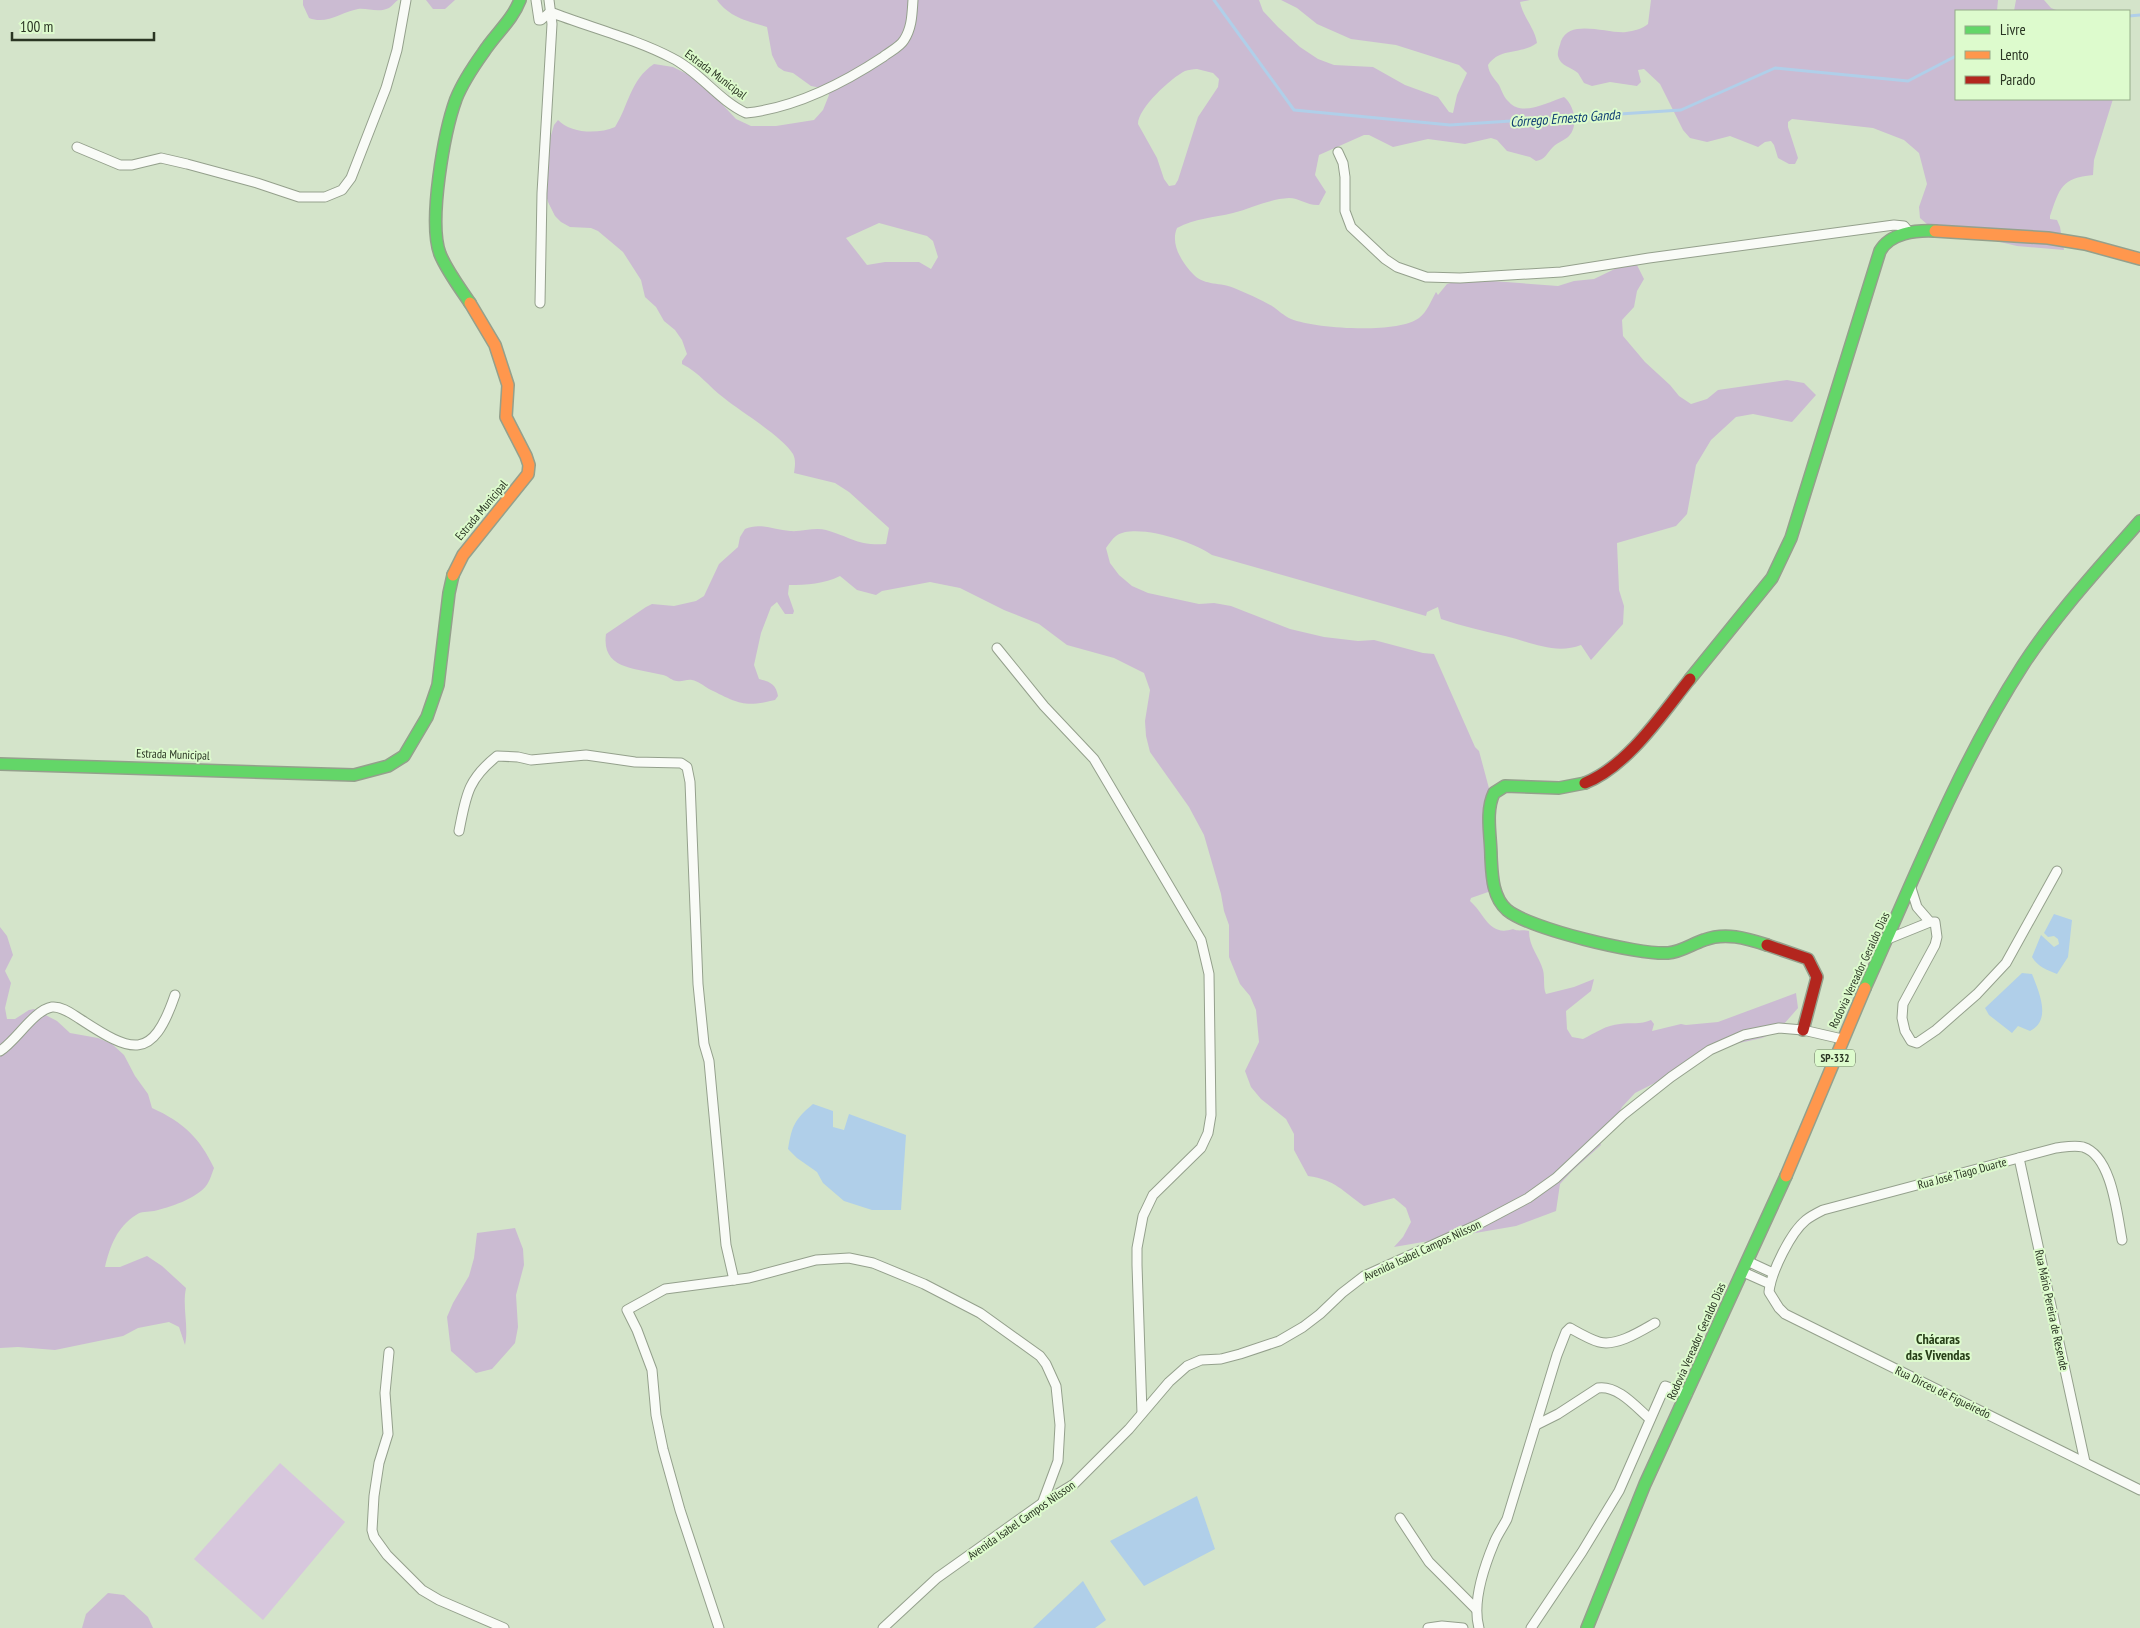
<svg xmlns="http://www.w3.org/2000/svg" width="2140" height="1628" font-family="'PT Sans Narrow',sans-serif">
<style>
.green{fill:#d7c7dd}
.forest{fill:#cbbbd2;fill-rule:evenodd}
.water{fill:#b0cfe9}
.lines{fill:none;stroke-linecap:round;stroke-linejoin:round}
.stream{stroke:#b0cfe9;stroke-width:3}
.street-casing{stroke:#94a08c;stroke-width:11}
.fast-casing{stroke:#94a08c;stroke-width:14}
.slow-casing{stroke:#94a08c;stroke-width:14}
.jam-casing{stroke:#94a08c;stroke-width:14}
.street{stroke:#f9fbf7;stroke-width:9}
.fast{stroke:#63d668;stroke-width:11}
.slow{stroke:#ff974d;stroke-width:11}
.jam{stroke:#b3261e;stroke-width:11}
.labels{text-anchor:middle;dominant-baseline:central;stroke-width:4;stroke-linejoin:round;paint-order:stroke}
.shield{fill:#ddfbcd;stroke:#607056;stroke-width:1}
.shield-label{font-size:11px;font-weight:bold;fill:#2a3523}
.street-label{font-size:12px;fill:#2a3523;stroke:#ddfbcd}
.water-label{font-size:14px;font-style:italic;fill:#0e3d73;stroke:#ddfbcd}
.neighbourhood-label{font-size:14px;font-weight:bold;fill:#263e17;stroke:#ddfbcd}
</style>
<rect width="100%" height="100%" fill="#d4e4ca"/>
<polygon class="green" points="280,1463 345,1522 263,1620 194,1559"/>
<g class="forest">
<path d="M303,0H398C395,2 392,6 389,8C379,13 368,8 358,9C341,12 327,25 309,18L303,5Z"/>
<polygon points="426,0 455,0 445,9 433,9"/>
<path d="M717,0H1259L1263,11L1278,27L1300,47L1318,59L1334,65L1373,67L1405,85L1438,97L1449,112L1453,113L1457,95L1467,73L1459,65L1396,45L1351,39L1317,24L1297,8L1281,0H1530L1520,2C1523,17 1535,28 1537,43C1521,55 1500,47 1488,65C1489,74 1494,78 1499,85C1502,91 1504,98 1509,102C1522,117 1548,102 1564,97C1574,105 1579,125 1569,136C1565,140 1558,142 1553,147C1547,153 1545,160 1536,161L1530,157L1507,151L1497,140L1491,138L1465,144L1428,139L1393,147L1369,135H1364L1319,155L1315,175L1326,192L1319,205C1308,206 1299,198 1289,198C1269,199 1252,208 1233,213C1213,218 1195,218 1177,228C1170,244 1182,263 1194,275C1205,286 1221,282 1234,288C1246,293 1260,299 1272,306C1278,310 1284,316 1291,319C1316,329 1398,334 1419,318C1427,312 1431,301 1436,292L1438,295L1447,284L1466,279L1558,286L1574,281L1594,279L1621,266L1637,265L1644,279L1637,291L1634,307L1622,320L1623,336L1645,362L1670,385L1679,396L1691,404L1707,399L1718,390L1787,380L1804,383L1816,395L1792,422L1753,414L1736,417L1711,440L1696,465L1687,514L1676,526L1617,543L1619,590L1624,606L1623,624L1591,660L1581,645C1555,655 1531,642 1505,636C1483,631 1462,626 1441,619L1438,607L1427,612L1426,616L1212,555C1195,542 1135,522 1116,536C1112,539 1109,544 1106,548L1110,563L1119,575L1132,586L1148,593L1199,604L1214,603L1231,606L1290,629L1324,637L1358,641L1374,640L1423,653L1434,654L1475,747L1479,751L1490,792L1491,891L1471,898L1470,901C1485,914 1489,937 1513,929C1519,932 1523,929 1529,931C1529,947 1539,956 1543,970C1545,978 1543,988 1546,994L1574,987L1594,979L1591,991L1566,1011L1567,1029L1572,1037L1583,1039C1595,1033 1606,1025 1620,1024C1631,1022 1640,1025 1651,1020L1654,1024L1652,1031L1681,1024L1686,1025L1718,1022L1796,993L1798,1008L1777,1032L1762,1038L1730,1045L1635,1093L1622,1107L1609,1132L1597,1136L1601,1145L1573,1170L1560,1184L1556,1211L1516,1226L1394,1247L1403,1237L1411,1222L1406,1208L1394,1198L1364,1206C1342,1191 1336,1180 1308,1176L1294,1150V1134L1286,1119L1261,1099L1251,1087L1245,1071L1259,1042L1256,1010L1250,996L1240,984L1229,957V925L1224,911L1221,894L1204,835L1189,807L1150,752L1146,736L1145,721L1150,690L1144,673L1114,658L1067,645L1039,624L1004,610L960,588L930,582L882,591L876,595L857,590L840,576C824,584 807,585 789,585L788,594L794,611L793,614H785L777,602L771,607L761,633L754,665L759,679C770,682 776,684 778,696L775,700C743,708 738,703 709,689C704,686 698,681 692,680C687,679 682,682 677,681C672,681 668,676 663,675C637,668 601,670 606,634L646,607L652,604L674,606L696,601L704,596L719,564L738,547L740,537L745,529C760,522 774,530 790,531C802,532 815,527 826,530C851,537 857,546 886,544L889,528L849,492L835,483L794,473C795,466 796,460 793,454C782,436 741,412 724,398C708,386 700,373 682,364V361L687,354L682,340L675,330L664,321L656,307L645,297L641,280L623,252L598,231L591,228L570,227L561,222L555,216L548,202L540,173L554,125L558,120C571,134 599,134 615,127C629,105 630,80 654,64L673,67L691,76L705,86L736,119L751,126H776L814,120L823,110L829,95L826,89L811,86L793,73L784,71L778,67L772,55L767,27C747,21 729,17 717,0ZM1197,69L1213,73L1219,79L1218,87L1198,117L1178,180L1175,185L1169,186L1164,179L1157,158L1138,124C1138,108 1171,78 1185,71C1188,70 1193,69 1197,69ZM879,223L927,236L933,241L938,257L931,269L919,262H885L867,265L846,238Z"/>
<path d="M1651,0H1998L1997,11H1956V99H2113L2094,160L2093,175C2061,178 2060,188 2050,216V219L2057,220L2060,227L2064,250L2017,246L1928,225L1920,218L1919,207L1927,184L1919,153L1904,140L1873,128L1792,119L1788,122V127L1798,158L1795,164H1789L1778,158L1774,145L1771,141L1765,142L1758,147L1730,136L1707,142L1690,138L1683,130L1660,84L1644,69L1638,70L1641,82L1637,86L1610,82L1592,86L1584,83C1582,80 1580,76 1578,73C1571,67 1560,66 1558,56C1557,51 1560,46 1561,41C1570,18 1608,34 1626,32C1634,31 1642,29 1648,24Z"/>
<polygon points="2016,0 2044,0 2051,8 2059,11 2014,11"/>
<path d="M0,927L7,936L13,955L5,971L11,983L5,1008L7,1019H15L29,1010L34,1009L57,1021L70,1033L98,1038L112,1044L124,1055L135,1076L148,1094L152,1108C183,1122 200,1138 214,1168C212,1173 210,1181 206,1186C195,1199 171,1207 154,1211C148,1212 141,1211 136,1215C117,1227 110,1246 105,1267H120L147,1256L162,1266L186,1288C182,1307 189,1326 185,1345L179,1327L169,1322L138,1328L123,1336L55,1350L18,1347L0,1348Z"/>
<polygon points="515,1228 523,1249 524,1265 516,1295 518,1327 515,1343 492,1369 476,1373 451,1351 447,1317 453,1303 469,1276 474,1258 477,1233"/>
<polygon points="108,1593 124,1595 148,1617 153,1628 82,1628 86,1614"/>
</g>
<g class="water">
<path d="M2054,914L2072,920L2068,957L2057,974C2047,970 2038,967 2032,957L2041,935L2054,947L2059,944L2058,939L2054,936L2048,937L2044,933Z"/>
<path d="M2022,973L2032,974C2039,992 2052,1020 2030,1031L2018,1026L2012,1033L1989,1015L1985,1008Z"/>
<path d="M813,1104L833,1111V1127L844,1130L849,1114L906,1135L901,1210H872L844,1201L823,1183L817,1172L797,1158L788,1149C792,1126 794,1120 813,1104Z"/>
<polygon points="1197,1496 1215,1549 1144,1586 1110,1541"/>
<polygon points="1083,1581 1106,1620 1095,1628 1033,1628"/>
</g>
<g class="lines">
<g class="stream">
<polyline points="1214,0 1294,110 1450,125 1681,110 1775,68 1908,81 1956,56"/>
<polyline points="2129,16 2140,15"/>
</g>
<g class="street-casing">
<g id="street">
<polyline points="536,0 539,20 541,20 550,12"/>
<path d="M550,12C589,27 636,39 672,58C700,72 718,100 746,113C795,108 842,84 883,57C889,52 900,47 904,40C912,28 912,14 913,0"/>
<polyline points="77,147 120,165 132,165 161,158 187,164 257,183 299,197 325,197 342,190 351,178 386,88 397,50 406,0"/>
<polyline points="1338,152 1343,163 1345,177 1345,211 1351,227 1385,259 1397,267 1426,277 1460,278 1561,272 1649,258 1894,225 1904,226 1909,232"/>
<polyline points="540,303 542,193 552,24 549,0"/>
<polyline points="997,648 1044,706 1094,759 1201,940 1209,974 1211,1115 1208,1133 1201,1148 1153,1195 1143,1216 1137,1248 1137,1265 1142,1413"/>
<path d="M459,831C466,796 467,780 497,756L518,757L531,760L586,755L635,762L681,763L687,767L690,782L698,984L704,1044L709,1061L726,1245L734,1280"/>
<polyline points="1911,888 1917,907 1930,922 1935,922 1937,937 1935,945 1903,1004 1902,1018 1905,1031 1911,1041 1917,1043 1936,1030 1977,994 2006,963 2057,871"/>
<polyline points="1888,939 1930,922"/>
<path d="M0,1051C16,1041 34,1010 52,1007C62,1006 72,1014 80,1019C132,1053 152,1062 175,995"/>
<polyline points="2019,1158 2085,1462"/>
<path d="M2122,1240C2117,1214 2112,1156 2083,1147C2074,1145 2065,1147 2056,1148L1823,1210C1817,1213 1811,1216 1806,1220C1791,1232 1771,1272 1769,1292L1779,1308L1785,1314L2140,1490"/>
<polyline points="1747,1261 1773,1273"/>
<polyline points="1743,1272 1770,1284"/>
<polyline points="389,1352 385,1393 388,1434 379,1463 374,1496 372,1530 374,1537 387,1555 422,1590 439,1600 504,1628"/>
<path d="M1536,1425L1558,1414L1598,1388C1618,1385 1636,1407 1650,1419"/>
<polyline points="1400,1518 1429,1562 1476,1609"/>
<polyline points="719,1628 680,1510 663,1449 656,1415 652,1370 637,1330 627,1310 665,1289 749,1278 816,1260 849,1258 873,1263 924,1284 980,1313 1040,1356 1046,1364 1056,1386 1060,1425 1058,1461 1042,1504"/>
<polyline points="883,1628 937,1578 1041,1504 1074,1484 1129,1429 1169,1382 1187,1366 1201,1360 1221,1359 1240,1354 1279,1341 1303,1327 1320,1314 1342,1293 1364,1276 1479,1224 1528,1198 1556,1178 1623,1115 1671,1077 1710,1050 1744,1035 1779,1028 1803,1030 1842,1039"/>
<polyline points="1428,1628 1442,1626 1463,1628"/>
<path d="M1479,1628C1472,1603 1484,1567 1494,1543C1497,1535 1503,1527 1507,1519L1557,1355L1566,1332L1570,1328C1579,1333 1589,1339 1599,1342C1616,1347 1641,1331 1655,1323"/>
<polyline points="1531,1628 1582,1552 1619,1491 1665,1386 1687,1394"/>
</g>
</g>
<g class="fast-casing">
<g id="fast">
<path d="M470,303C460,288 447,271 440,254C428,222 444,132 456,99C462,84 473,67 483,53C495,34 512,21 520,0"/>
<path d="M1690,679L1772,578L1791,538L1880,251C1890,233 1916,230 1935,231"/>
<polyline points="0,764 354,775 388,766 404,756 427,717 438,685 449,593 453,575"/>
<path d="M1585,783L1559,788L1505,786L1494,793C1485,812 1491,836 1491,857C1492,874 1492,897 1507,910C1530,929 1638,955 1668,953C1681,952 1692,944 1704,940C1725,932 1746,938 1767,945"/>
<path d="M1865,988C1914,879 1958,766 2023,665C2057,613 2099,568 2140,521"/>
<polyline points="1587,1628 1645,1484 1786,1176"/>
</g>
</g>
<g class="slow-casing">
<g id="slow">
<polyline points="1935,231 2048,238 2085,244 2140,259"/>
<polyline points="453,575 463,555 528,474 529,465 526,456 506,417 508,385 495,345 470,303"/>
<polyline points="1786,1176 1865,988"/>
</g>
</g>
<g class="jam-casing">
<g id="jam">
<path d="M1585,783C1628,766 1662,714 1690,679"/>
<polyline points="1767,945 1808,959 1817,977 1803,1030"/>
</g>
</g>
<use href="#street" class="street"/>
<use href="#fast" class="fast"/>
<use href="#slow" class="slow"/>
<use href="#jam" class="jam"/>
</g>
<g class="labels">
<rect class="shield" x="1815" y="1049.5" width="40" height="17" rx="4"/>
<g class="shield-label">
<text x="1835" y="1058">SP-332</text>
</g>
<g class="street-label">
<text transform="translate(716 74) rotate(37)">Estrada Municipal</text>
<text transform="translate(481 510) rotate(-50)">Estrada Municipal</text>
<text transform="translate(173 754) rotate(2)">Estrada Municipal</text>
<text transform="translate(1859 970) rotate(-65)">Rodovia Vereador Geraldo Dias</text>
<text transform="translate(1962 1173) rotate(-15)">Rua José Tiago Duarte</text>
<text transform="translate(1422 1250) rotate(-25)">Avenida Isabel Campos Nilsson</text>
<text transform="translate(2052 1310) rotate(78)">Rua Mário Pereira de Resende</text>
<text transform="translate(1696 1341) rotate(-66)">Rodovia Vereador Geraldo Dias</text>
<text transform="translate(1943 1392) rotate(26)">Rua Dirceu de Figueiredo</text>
<text transform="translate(1021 1520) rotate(-35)">Avenida Isabel Campos Nilsson</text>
</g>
<g class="water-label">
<text transform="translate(1565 118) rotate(-4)">Córrego Ernesto Ganda</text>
</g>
<g class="neighbourhood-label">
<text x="1938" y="1339">Chácaras<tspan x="1938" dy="16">das Vivendas</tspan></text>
</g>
</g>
<rect x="1955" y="10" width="175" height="90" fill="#ddfbcd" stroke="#95ac89"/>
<rect x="1965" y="26" width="25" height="8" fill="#63d668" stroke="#95ac89"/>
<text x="2000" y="35" font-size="15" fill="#2a3523">Livre</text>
<rect x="1965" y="51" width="25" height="8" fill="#ff974d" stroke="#95ac89"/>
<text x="2000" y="60" font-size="15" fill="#2a3523">Lento</text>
<rect x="1965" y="76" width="25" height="8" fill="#b3261e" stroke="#95ac89"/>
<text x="2000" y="85" font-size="15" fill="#2a3523">Parado</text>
<path d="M12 32v8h142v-8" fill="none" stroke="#2a3523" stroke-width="2.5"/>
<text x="20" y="32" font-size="15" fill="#2a3523" stroke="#ddfbcd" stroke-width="4" paint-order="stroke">100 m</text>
</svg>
